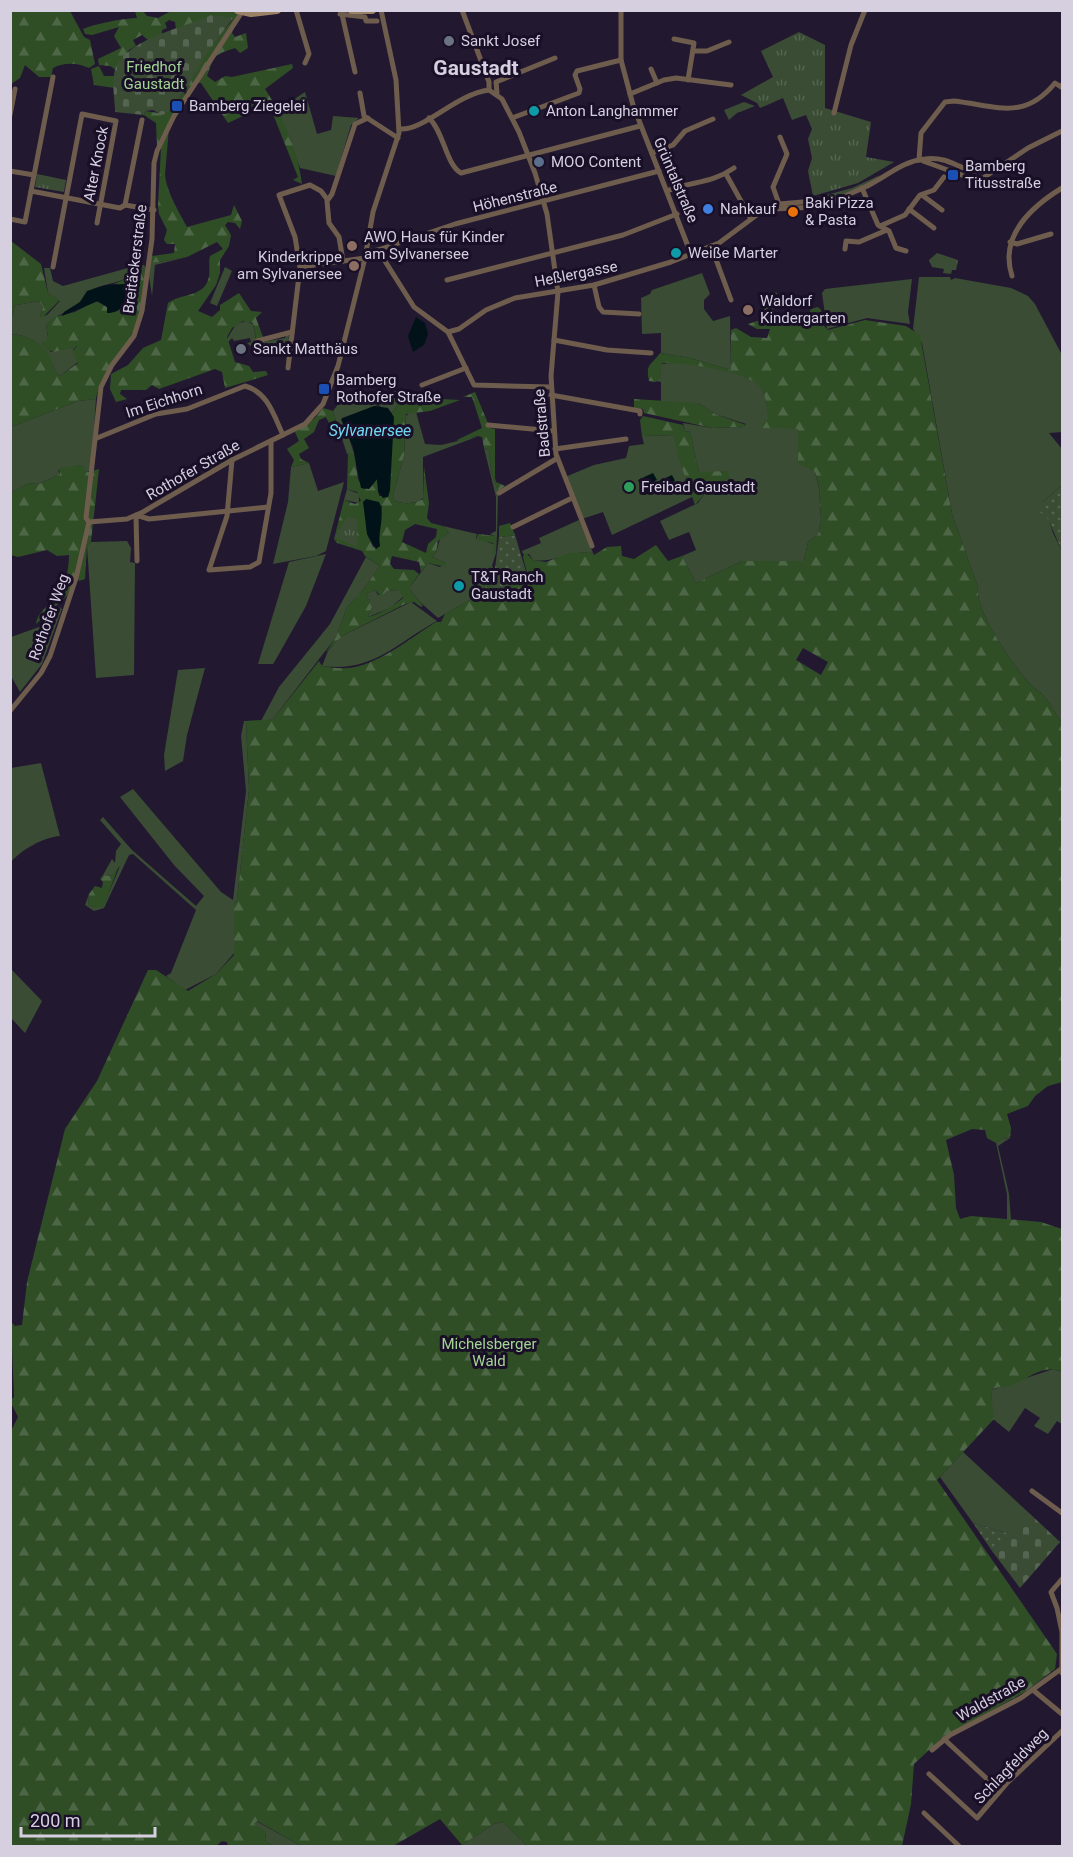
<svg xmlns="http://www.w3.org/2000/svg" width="1073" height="1857" font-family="Roboto,sans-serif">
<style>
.grass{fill:#3a4c34}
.forest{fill:url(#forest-firs);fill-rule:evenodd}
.cemetery{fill:url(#cemetery-stones)}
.park{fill:url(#park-tufts)}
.garden{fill:url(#garden-dots)}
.water{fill:#011318}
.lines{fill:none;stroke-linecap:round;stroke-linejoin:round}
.street{stroke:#6e5d4d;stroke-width:5}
.secondary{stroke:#9b8166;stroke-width:8}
.worship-dot{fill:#6b7280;stroke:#191027;stroke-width:2}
.transit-dot{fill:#1a4fb4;stroke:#191027;stroke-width:2}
.culture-dot{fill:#0f9aa8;stroke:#191027;stroke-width:2}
.service-dot{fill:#5c6f8a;stroke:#191027;stroke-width:2}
.shop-dot{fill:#3f7fe0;stroke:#191027;stroke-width:2}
.food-dot{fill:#e8710a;stroke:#191027;stroke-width:2}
.education-dot{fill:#8d6e63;stroke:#191027;stroke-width:2}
.leisure-dot{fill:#2e9e5b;stroke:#191027;stroke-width:2}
.labels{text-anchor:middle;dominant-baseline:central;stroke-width:6;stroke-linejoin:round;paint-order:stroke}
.poi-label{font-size:15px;fill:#d5cfe0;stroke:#191027;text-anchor:start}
.park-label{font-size:15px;fill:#a3d593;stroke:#191027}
.street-label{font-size:15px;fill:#d5cfe0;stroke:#191027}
.water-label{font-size:16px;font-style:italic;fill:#70d8f4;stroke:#191027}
.district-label{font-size:21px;font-weight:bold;fill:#d5cfe0;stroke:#191027}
</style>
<defs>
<pattern id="forest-firs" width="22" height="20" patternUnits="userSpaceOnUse" patternTransform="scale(1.5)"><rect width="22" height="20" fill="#304e26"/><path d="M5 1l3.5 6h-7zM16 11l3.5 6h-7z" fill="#4d6645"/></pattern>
<pattern id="cemetery-stones" width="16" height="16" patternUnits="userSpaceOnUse" patternTransform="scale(1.5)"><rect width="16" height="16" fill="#3a4c34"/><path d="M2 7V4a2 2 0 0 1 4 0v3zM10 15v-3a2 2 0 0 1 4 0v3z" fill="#566551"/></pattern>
<pattern id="park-tufts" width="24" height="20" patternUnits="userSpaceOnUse" patternTransform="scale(1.5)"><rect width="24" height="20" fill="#3a4c34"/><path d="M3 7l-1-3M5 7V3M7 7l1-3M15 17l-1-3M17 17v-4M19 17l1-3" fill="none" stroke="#566551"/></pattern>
<pattern id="garden-dots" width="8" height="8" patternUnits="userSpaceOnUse" patternTransform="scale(1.5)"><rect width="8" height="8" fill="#3a4c34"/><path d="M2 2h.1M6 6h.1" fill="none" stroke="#566551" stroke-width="1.8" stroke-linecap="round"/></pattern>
</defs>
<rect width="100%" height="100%" fill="#221931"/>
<g class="grass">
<polygon points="305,92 317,134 331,130 333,116 359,118 351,125 336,176 300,168 278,110"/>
<path d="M880,175C863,191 834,199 812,199L852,188Z"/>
<polygon points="187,257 155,265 152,296 149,276 151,261 153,263"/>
<path d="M135,266L144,265L146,269L139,268C128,283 109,282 93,289C85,292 86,296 80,302C70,312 56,314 46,325L48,337L42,344L51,352L78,346L73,349L78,362L60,376C53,371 53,362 48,355C40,341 26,335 11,334L10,318L14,314L13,308L16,305L39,301L43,307L40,317L47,315L60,301L48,293L44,268H50L53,281L63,286Z"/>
<polygon points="225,267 232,271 217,306 210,303"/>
<polygon points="702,273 710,294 704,300 704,309 713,321 730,316 731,370 690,358 661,353 661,333 642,334 641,298 650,294 652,290"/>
<path d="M919,277H950L951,280L955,278L1011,288L1028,296L1035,304L1062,355V432L1049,433L1062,449V485L1043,502L1053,533L1062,551V724C1056,714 1050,702 1041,693C1038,690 1034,688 1030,684C1014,666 974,611 978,587L952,514L922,343L913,329Z"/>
<polygon points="912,279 908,312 910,324 867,318 827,329 822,293 825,289"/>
<polygon points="246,321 253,324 256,340 254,341 256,341 254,349 247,343 251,342 250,338 234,341 232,338 228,342 227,339 236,324"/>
<polygon points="286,335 289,336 288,349 255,356 257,343 285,338"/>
<path d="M680,362C697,365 751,373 760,386C766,395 767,408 769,418L798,429V462L815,472L819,488L821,520L818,534L808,542L804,561H742L696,583L682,556L696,550L689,532L669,540L660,521L698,503L709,487L729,478L714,472H699L690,432L685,431L683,423L712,428L744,427L746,424L715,414L698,403H661V382L656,381L660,377L661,364Z"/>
<polygon points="393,391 397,391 403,397 392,413 378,405 342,418 354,453 347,454 333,411 342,399 376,398"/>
<polygon points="96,399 91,471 86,471 81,465 58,470 60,474 39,484 29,483 11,493 11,427 78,401"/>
<path d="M410,412H416L425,444L441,445L479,436L423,457V498C416,504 403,505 394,500L393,495L404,456L406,416Z"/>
<polygon points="674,435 692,497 612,535 603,512 582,519 565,477 594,465 626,458 629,446 644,444 642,436"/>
<polygon points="484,448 489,450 491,471 498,491 497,537 490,534 496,531 496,497"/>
<polygon points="309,463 318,491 344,482 326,551 316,556 273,564 288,502 291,467"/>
<polygon points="347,489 359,494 359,503 344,500"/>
<path d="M579,520L594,555L590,552C567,552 553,563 533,560L529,554H523L522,551L541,543L539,538Z"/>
<polygon points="443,526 477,534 476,538 493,544 493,553 496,553 488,578 472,573 482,578 483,588 486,591 438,618 420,602 409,588 428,563 440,567 446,563 432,557 436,553 440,539 449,533"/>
<polygon points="127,541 131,548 130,562 135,563 134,675 96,678 87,546 91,542"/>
<polygon points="326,554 306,606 275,661 273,664 258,664 289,562"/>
<polygon points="366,557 380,566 363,590 347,607 336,637 273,719 261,721 279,687 330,624"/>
<polygon points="375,590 378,595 387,591 399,590 404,596 390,608 368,617 372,607 366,594"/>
<path d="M411,602L437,621C396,643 373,673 322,666L328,651L340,637Z"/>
<polygon points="59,607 62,609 42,664 20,692 11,676 11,637 39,627"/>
<polygon points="205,668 187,735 183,761 165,771 164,755 178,670"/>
<polygon points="244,721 246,721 249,790 237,900 234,903 235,952 216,974 185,990 166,976 171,973 196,910 133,854 129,855 104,908 94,911 85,905 89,894 88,906 103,907 120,866 111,876 103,875 112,859 115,863 116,851 121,844 100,820 103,817 132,850 196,906 204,896 174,865 120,797 133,789 221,892 233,900 246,791 241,736"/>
<path d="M41,763L60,836C44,837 21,850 11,862V768Z"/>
<polygon points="10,968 42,1001 25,1033 11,1018"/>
<polygon points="1010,1138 998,1146 1009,1194 1011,1220 1007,1220 1007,1194 996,1143 1001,1139"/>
<polygon points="1053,1369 1062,1372 1062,1424 1057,1421 1048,1434 1034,1426 1040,1418 1025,1408 1009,1432 993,1419 991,1390"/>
<polygon points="963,1452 1028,1512 1010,1534 973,1523 940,1477"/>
<polygon points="256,1821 301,1846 273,1846 265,1840 266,1833 254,1824"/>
<polygon points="503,1822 527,1846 462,1845 494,1824"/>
</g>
<g class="forest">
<path d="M11,11H70L84,37L90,40L95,64L89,68C77,63 65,62 53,68L51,77H39L25,65L20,78L11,84Z"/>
<path d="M135,11H143L147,16L158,18L171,11H240L232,33L235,37L246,33L248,48L240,53L235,48C214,55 215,54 207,76L215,82L225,76L232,77L292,64L293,68L265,89C283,116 298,151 302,184L293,180L298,177L269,104L228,123L201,83H197L188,92L185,91L204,56L233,19L199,20V23L176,29L175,22L169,20L165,23L167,28L162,30V34L148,40L142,35L133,40L136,46L129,50L116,70L110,66L99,65L98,59L121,48L114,36L119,27L92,35L85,34L83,29C98,23 120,19 137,18Z"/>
<polygon points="99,66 104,76 114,76 115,88 94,85 91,69"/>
<path d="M184,92L187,100L169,128L165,174C166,191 179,212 187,227L231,215L234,205L242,221L240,229L235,223L228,222L225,225L231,235L229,246L220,260V273L216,285L198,311L212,317L220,310V305L239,293L251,311L262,312L256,318L263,337L256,339L253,323L243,321L232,328L227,337L235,362L249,366L253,372L266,371L268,375L225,388L222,372L215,369L159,389L152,385L146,390H121L120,394L127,399L116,402L110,389L111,374L128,365L143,348L161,340L168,303C179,294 203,297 208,280C211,273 208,264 210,256L223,249L217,242L187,257L153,263L151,261L152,256L174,253L175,244H167L164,240L167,230L159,214L158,206L161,148L157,145L156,123L144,115L145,111L165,114Z"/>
<polygon points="11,241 41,264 48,293 60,300 42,318 40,317 43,307 39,301 16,305 13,308 14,314 11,318"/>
<path d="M139,268L146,269C144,292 141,318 130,338C118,360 101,373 96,399L78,401L11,427L10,334C26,335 41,341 49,355C53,362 53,371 60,376L78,363L72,351L78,346L54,352L45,349L42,344L48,336L46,325L54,317L75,312L96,301L107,307L108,313C122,311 134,300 128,285L114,284L134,275Z"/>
<path d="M773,292L778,293L771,298L775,316L783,322L791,315H808L811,309L818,307L821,310L823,325L828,330L865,320L906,326L920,335L952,514L978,587C974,611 1014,666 1030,684C1034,688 1038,690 1041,693C1050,702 1056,714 1062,724V1082L1048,1086L1035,1096L1028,1106L1007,1114L1011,1128L1010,1138L1001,1139L996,1143L987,1138L985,1130L972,1129L946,1140L954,1175L956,1208L960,1219L971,1216L1041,1222L1062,1229V1372C1044,1362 1026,1381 1009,1386C1001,1388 998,1386 991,1390L994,1419L937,1480L1057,1654L1055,1669L1025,1692L942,1738L914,1764L911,1804L902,1846H527L503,1822L494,1824L462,1845L440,1819L393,1846H301L257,1821L254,1824L266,1831L265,1840L273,1846H228L227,1842L222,1841L216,1846H11L10,1433L18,1417L10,1401L14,1397L11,1322L15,1326L22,1325L27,1282L65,1129L97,1081L148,970H156L188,991L216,974L234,955V903L237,900L249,790L246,721L273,719L319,661L322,666C330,667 338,669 346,668C374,668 412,637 436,622H441L445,614L486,591L482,586V578L472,572L487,578L489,566H493L490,577L493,584L490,590L510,585L527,573L523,557L525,552L533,560L546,562L569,553L590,552L594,555L607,547L621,546L622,556L634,559L656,545L668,561L682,556L696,583L742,561H804L808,542L818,534L821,520L819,487L815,472L798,463V429L763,428L762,425L768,418C767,408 766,395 760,387C750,371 680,362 662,363L660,377L656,382L649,381C645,363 652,365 660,353L690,358L731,370V330L736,328L751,337L767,338L770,329H757L748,324L763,319L765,298L762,294ZM803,648L828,662L821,675L796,660Z"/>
<polygon points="475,392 490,428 495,429 495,478 496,482 505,486 498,491 491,471 489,450 484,448 482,437 477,436 459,442 457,440 482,428 472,397 463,397"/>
<path d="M403,397L420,406L441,399L460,400L430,411L406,414L404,456L393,495L394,500C402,505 414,504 423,499L424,467L429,503L427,518L431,523L443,526L449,533L438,541L436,553L432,557L446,563V567L428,563L421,572L419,562L392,556L390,564L394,569L414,570L419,574L409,588L423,606L421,607L414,602L405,604L342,636L325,653L336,637L347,607L363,590L380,566L365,556L362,551L337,543L334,539L344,500L355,504L361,501L357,492L347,489L348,453H354L358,479L363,489L371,487L377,479L379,496L389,495L392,413ZM365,500L382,506L378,533L380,546L373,547L367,534ZM415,524L437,529L436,537L428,544L426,553L402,542L405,530ZM375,590L381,596L387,591L399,590L403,598C393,606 380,614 368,617L372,607L366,594Z"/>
<polygon points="634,399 698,403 715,414 746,425 744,427 712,428 644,413 643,409 634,408"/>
<polygon points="323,408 333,411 336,420 329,423 326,417 319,420 314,432 304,439 309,448 299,454 301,459 309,463 291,467 294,460 287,449 299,441 295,432 315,418"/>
<polygon points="643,416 683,425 685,431 690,432 699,472 728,471 730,478 712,485 695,505 677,454 674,435 642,436 640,420"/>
<path d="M81,465L88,472L99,469L91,542L87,546L85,579L79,581L77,576L67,596L36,624C37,612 49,606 56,597C66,585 69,569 69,555L57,556L47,550L18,557L11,555V493L29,483L39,484L60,474L59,468Z"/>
<polygon points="510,523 515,535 499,537 499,526"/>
<polygon points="478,534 497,536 496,553 493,553 493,543 476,540"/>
<polygon points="119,865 104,906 100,908 88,906 89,894 95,886 102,888 103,882 100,879 103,875 111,876"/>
</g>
<g class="cemetery">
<path d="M211,15L233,18L205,56L186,89L167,113L162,115L153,110L145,111L144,115L115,112C115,101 112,87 114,75C119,39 186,28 211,15Z"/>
<polygon points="1028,1512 1060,1542 1020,1588 992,1551"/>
</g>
<g class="park">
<polygon points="799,32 825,45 825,108 871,122 866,157 894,162 858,183 813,196 808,171 812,158 808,139 812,129 806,115 792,120 783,98 760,108 757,103 741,95 773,77 761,51"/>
<polygon points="744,102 755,106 737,113 729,120 724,110"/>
<polygon points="37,174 66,180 64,192 35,187"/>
<polygon points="937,253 958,260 956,270 952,270 951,274 943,273 944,269 932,267 929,260"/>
<polygon points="347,517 357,519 357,547 335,537"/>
</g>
<g class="garden">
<polygon points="1062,485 1062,551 1048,519 1040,512 1043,502"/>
<polygon points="515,535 527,575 511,585 489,590 493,584 499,537"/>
<polygon points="973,1523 1010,1534 992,1551"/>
</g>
<g class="water">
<path d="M127,284L131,289C127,303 122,313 107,313V307L98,301L62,316L64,312L80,302L87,291L106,285Z"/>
<polygon points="416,317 425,323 428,334 424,345 413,352 408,336"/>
<polygon points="374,406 388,408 394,417 390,490 388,497 383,498 378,492 377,479 369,489 361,488 353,447 341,419"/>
<polygon points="653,473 657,480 641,487 638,480"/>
<polygon points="672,475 675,481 645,495 642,489"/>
<path d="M366,499L379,502C386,515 377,533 380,546L376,549L367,534L363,502Z"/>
</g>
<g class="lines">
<g class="street">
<polyline points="296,10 309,54 305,63"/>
<polyline points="341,10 355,72"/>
<polyline points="462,10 489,82 489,90"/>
<polyline points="621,10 621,60 633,105 691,254"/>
<polyline points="340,14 365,17 366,21 377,21"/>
<polyline points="674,39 694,43 688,80"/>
<polyline points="693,51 707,51 729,42"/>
<polyline points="651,69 657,83"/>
<polyline points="53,77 31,191 120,208 125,205 154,210"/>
<polyline points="360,93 364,116 398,138"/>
<polyline points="497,93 496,82 555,58"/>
<polyline points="630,94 664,80 676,78 731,85"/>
<polyline points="834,113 851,45 865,10"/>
<polyline points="10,115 15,89"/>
<path d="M429,118C444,132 446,165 461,173L640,126"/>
<polyline points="512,118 579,93 580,89 575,75 577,71 621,60"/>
<path d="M400,129C424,131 456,94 489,90L502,99L519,132L535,173L547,214L558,292L551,376L556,454L592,546"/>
<polyline points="652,153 673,145 685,131 713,119"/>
<path d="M919,160L921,133L945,102L954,101C997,106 1024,121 1055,83L1061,87L1062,85"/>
<polyline points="923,161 967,177 983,178 1028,148 1062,131"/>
<polyline points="10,171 34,175"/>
<polyline points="726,174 751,219"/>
<polyline points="862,188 878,225 889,231 896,248 906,251"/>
<path d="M667,191C692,181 711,184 734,168"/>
<polyline points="922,195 942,210"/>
<path d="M837,200C848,194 860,190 871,184C890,174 903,161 925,159C960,155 963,184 1005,164"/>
<polyline points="779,204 773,187 787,154 780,137"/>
<polyline points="125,205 142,120"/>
<polyline points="773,209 816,207 829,204"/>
<polyline points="909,209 934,228"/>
<polyline points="10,219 25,222 31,191"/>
<polyline points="880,226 905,215 920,195 934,190 944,177"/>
<polyline points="1010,242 1017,244 1051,234"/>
<polyline points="711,246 731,300"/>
<polyline points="845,249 846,241 859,242 887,230"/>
<polyline points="378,250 455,224 659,171"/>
<polyline points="366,252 378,250 414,307 448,332"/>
<polyline points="343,261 339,237 329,223 327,201 332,194 355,124 368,118"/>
<polyline points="53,267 82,114 116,121 97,223"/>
<polyline points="300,267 365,258"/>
<path d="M1012,276C999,236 1031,207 1062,188"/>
<polyline points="447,280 623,235 677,214"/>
<polyline points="594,285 599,307 603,312 639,314"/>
<polyline points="448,332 459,329 486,310 515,298 594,285 671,262 719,243 758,214 779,204 839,199"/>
<polyline points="448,332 474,385 551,387"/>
<polyline points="554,340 607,350 651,353"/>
<polyline points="257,341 292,332"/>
<polyline points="288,368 300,267 295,237 279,195 310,185 321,191 327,199"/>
<polyline points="422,385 466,368"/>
<polyline points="551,395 640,411 640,414"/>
<polyline points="488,425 553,431"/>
<path d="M97,438L156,414L187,409L245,386C268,392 274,416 283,435"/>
<polyline points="555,449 626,439"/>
<polyline points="232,460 227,516 209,570 250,567 259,562 271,493 271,441"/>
<polyline points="499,493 556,459"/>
<polyline points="89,522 127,519 143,512 232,460 305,424 323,404 338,366 365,258 373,212 399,133 396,80 381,10"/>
<polyline points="89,522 86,518 101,387 112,365 134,336 142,311 152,239 154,163 157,151 174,116 242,12"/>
<polyline points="513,527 572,498"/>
<polyline points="137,561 136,515 149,519 268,507"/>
<polyline points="10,711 41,673 50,656 76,578 89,522"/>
<polyline points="1032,1491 1062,1513"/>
<polyline points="1062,1579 1051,1592 1057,1608 1062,1632 1062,1673"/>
<polyline points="1033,1690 1062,1714"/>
<polyline points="944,1739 1000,1791"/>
<polyline points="932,1750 950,1735 1021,1698 1061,1669"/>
<polyline points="929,1774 977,1818 1007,1783 1062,1731"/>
<polyline points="924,1813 959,1846"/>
</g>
<g class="secondary">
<polyline points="238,10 251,13 277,10"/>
<polyline points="352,10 372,10"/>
</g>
</g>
<g class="worship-dot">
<circle cx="449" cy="41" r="6"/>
<circle cx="241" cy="349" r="6"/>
</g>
<g class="transit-dot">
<rect x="171" y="100" width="12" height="12" rx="3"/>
<rect x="947" y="169" width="12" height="12" rx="3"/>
<rect x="318" y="383" width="12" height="12" rx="3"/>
</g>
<g class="culture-dot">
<circle cx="534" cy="111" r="6"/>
<circle cx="676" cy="253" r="6"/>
<circle cx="459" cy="586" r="6"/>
</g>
<circle class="service-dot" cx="539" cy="162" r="6"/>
<circle class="shop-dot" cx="708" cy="209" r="6"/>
<circle class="food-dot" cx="793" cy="212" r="6"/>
<g class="education-dot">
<circle cx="352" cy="246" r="6"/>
<circle cx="354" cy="266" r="6"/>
<circle cx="748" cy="310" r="6"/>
</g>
<circle class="leisure-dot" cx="629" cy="487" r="6"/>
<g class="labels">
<g class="poi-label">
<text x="461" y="41">Sankt Josef</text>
<text x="189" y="106">Bamberg Ziegelei</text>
<text x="546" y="111">Anton Langhammer</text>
<text x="551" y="162">MOO Content</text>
<text x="965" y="166">Bamberg<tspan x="965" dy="17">Titusstraße</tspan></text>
<text x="805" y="203">Baki Pizza<tspan x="805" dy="17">&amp; Pasta</tspan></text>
<text x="720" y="209">Nahkauf</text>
<text x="364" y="237">AWO Haus für Kinder<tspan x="364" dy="17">am Sylvanersee</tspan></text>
<text x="688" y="253">Weiße Marter</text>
<text x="342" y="257" text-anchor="end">Kinderkrippe<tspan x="342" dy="17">am Sylvanersee</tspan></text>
<text x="760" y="301">Waldorf<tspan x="760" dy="17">Kindergarten</tspan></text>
<text x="253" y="349">Sankt Matthäus</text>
<text x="336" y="380">Bamberg<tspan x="336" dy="17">Rothofer Straße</tspan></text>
<text x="641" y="487">Freibad Gaustadt</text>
<text x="471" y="577">T&amp;T Ranch<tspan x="471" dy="17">Gaustadt</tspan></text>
</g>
<g class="park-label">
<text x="154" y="67">Friedhof<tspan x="154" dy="17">Gaustadt</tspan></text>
<text x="489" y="1344">Michelsberger<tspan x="489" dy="17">Wald</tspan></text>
</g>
<g class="street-label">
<text transform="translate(96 164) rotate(-79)">Alter Knock</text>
<text transform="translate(676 180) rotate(67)">Grüntalstraße</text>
<text transform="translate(515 197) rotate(-14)">Höhenstraße</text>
<text transform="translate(135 259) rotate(-83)">Breitäckerstraße</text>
<text transform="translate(576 274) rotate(-11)">Heßlergasse</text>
<text transform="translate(164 401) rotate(-18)">Im Eichhorn</text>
<text transform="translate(542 423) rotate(-95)">Badstraße</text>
<text transform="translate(193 470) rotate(-30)">Rothofer Straße</text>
<text transform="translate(49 617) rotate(-70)">Rothofer Weg</text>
<text transform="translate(991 1699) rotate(-29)">Waldstraße</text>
<text transform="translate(1011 1766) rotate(-46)">Schlagfeldweg</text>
</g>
<g class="water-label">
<text x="370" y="430">Sylvanersee</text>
</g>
<g class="district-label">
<text x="476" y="68">Gaustadt</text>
</g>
</g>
<rect width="1073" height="1857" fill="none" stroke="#d5cfe0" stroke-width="24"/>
<path d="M21 1827v9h134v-9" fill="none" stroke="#d5cfe0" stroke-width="3"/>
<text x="30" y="1827" font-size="18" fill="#d5cfe0" stroke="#191027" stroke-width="4.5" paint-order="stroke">200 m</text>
</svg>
